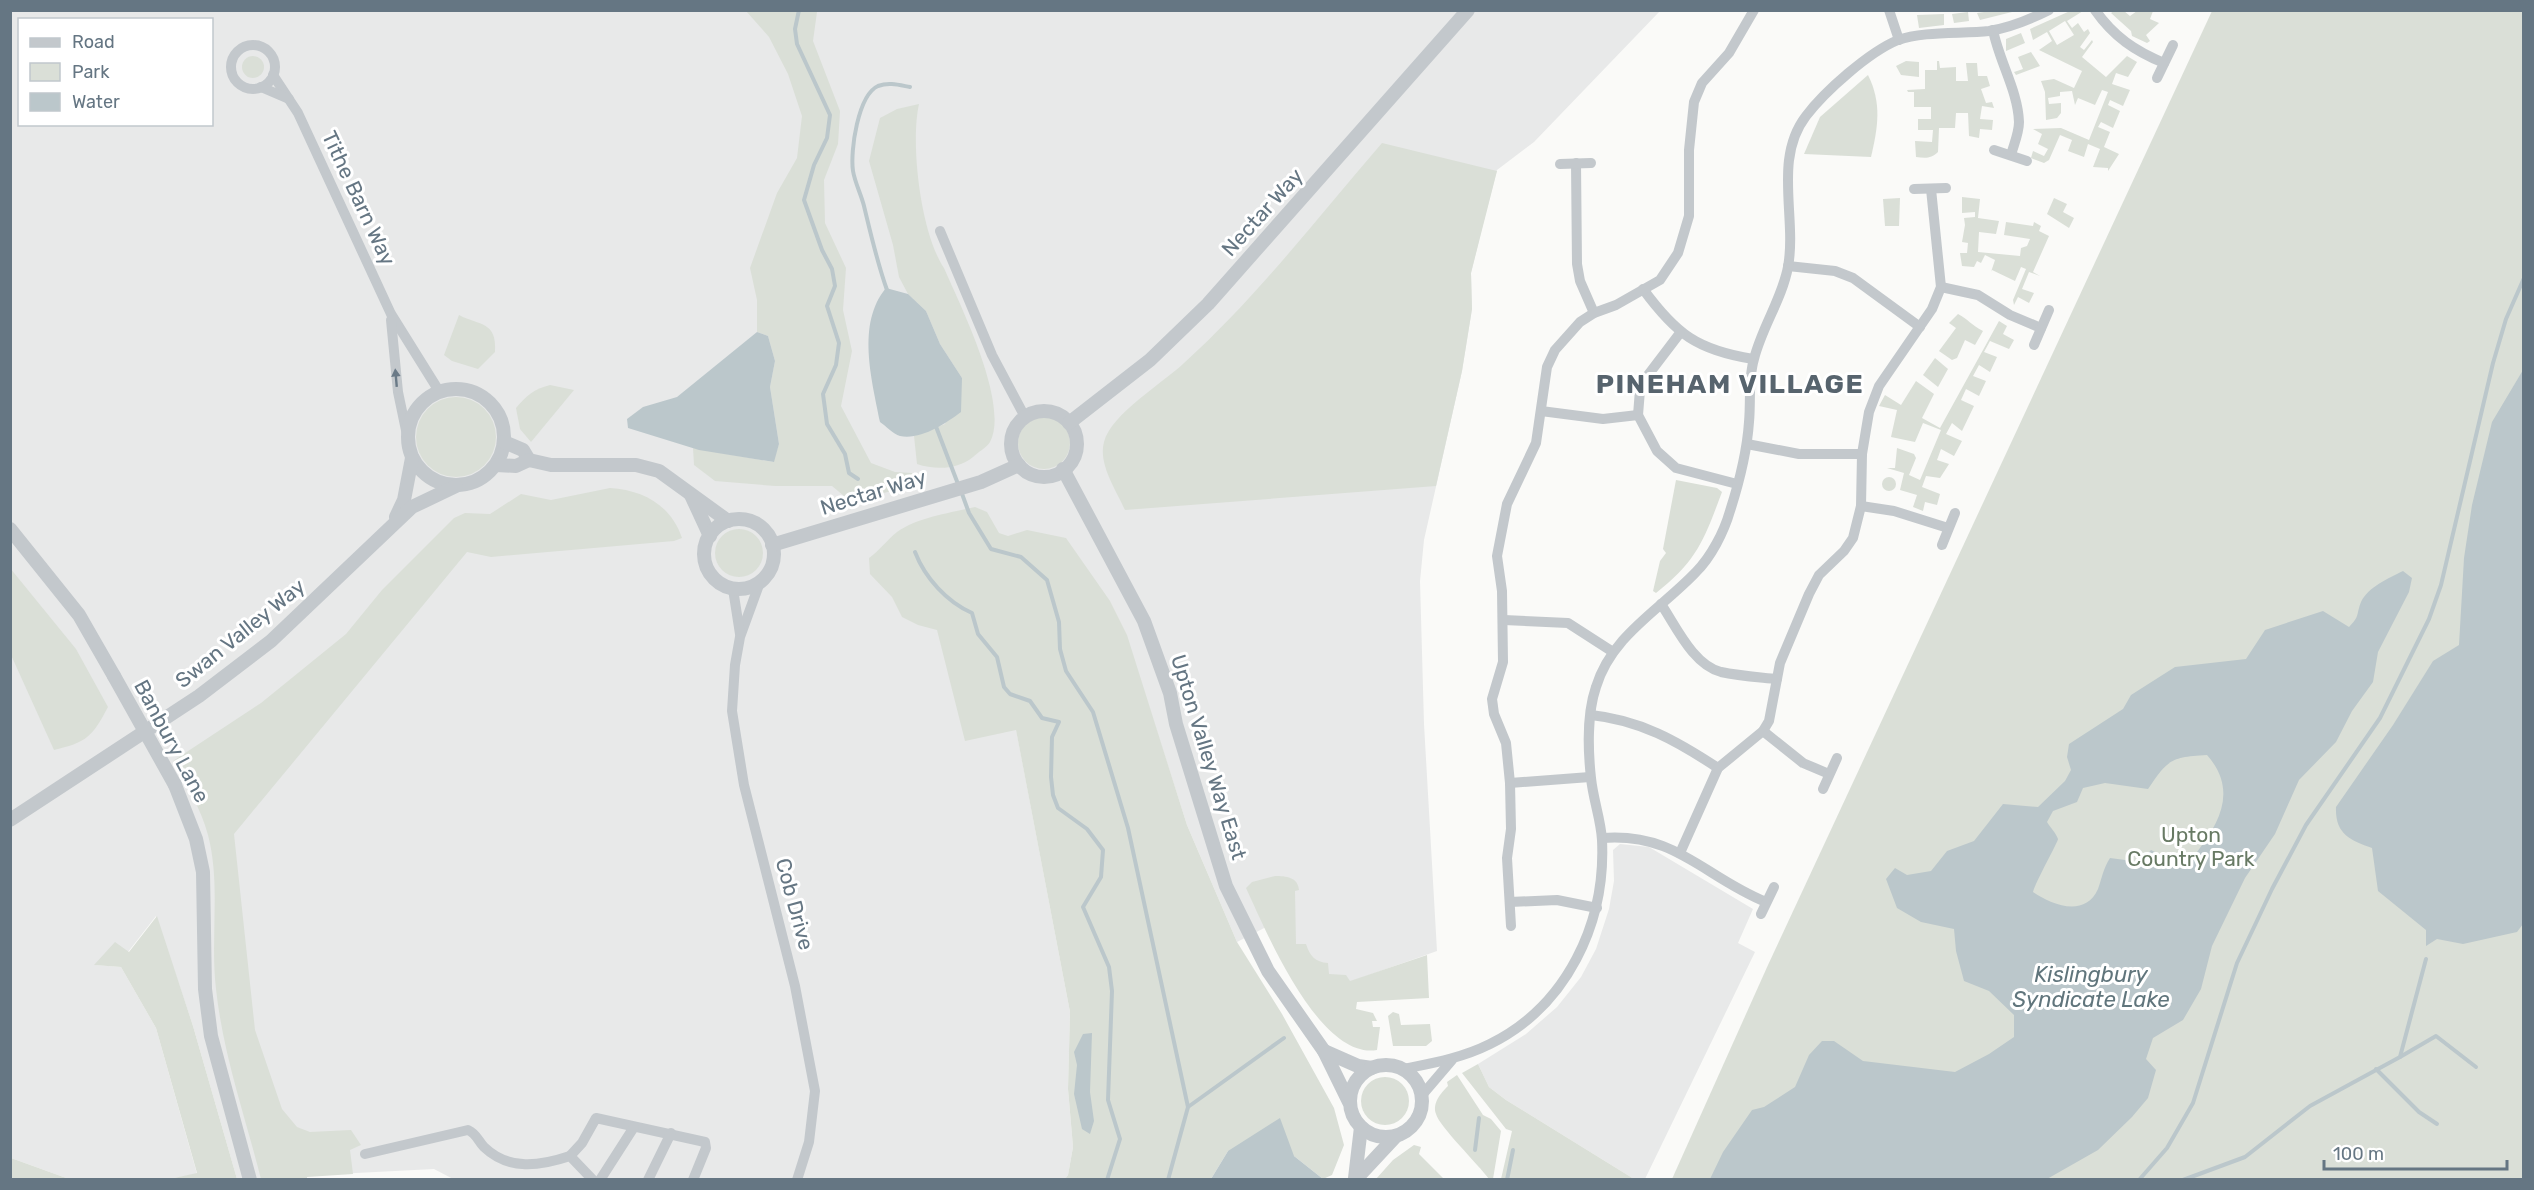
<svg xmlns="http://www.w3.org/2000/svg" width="2534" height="1190" font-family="Rubik,sans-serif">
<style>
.built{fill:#e8e9e9;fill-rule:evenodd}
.green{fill:#dadfd7;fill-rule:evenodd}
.water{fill:#bbc7cb;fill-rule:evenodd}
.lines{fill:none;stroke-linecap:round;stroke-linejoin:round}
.stream{stroke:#bbc7cb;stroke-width:4}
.minor{stroke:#c3c8cc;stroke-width:10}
.tertiary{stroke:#c3c8cc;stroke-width:14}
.tertiary-bridge{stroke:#c3c8cc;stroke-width:14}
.oneway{fill:#6a7a87}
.labels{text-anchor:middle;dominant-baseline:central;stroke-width:6;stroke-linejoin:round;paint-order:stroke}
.street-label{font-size:21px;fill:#657683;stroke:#fff}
.park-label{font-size:21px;fill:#687a64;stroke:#fff}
.water-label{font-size:22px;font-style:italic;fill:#60757c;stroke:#fff}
.district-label{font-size:27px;font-weight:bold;letter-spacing:1.5px;fill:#57646e;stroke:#fff}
</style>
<rect width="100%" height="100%" fill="#fafaf8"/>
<g class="built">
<path d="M10,11H1660L1534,142L1497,170L1481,232L1471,273L1472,309L1462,371L1424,540L1420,581L1424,724L1437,951L1318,993L1272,924L1237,942L1187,825L1126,635L1016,729L1070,1012L1068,1089L1073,1147L1068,1175L1065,1179L455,1180L434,1169L237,1179L193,1026L156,916L128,952L95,965L121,967L156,1028L197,1174L174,1178L69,1179L11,1158ZM20,20H212V124H20Z"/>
<polygon points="1620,844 1649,847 1753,909 1738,943 1755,952 1645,1179 1634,1179 1506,1100 1489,1087 1478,1064 1526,1034 1557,1007 1581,977 1596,949 1609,909 1614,881 1613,850"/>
</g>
<g class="green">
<polygon points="2115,10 2124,11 2130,16 2137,11 2153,11 2150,19 2159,23 2146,35 2150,41 2147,43 2132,36 2131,31 2111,13"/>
<polygon points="746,11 817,12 813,41 840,111 838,144 824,180 825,223 846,268 843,310 852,351 841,406 871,463 895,472 912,473 913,486 850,501 832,486 775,486 715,481 694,465 693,448 773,462 779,444 770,387 775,361 768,336 757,332 757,300 750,268 777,193 797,158 802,116 788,74 769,37"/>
<polygon points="1991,11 1991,10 2016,11 1980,20 1977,13"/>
<path d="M2070,11H2083L2067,21L2072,28L2078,23L2084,32L2088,29L2090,33L2080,47L2084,50L2092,40L2093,42L2082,57L2106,77L2127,56L2137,62L2128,77L2116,73L2112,84L2130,90L2123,106L2110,100L2108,105L2120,111L2113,128L2101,122L2098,127L2110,132L2104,147L2119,154L2108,171V168L2093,167L2100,149L2088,144L2084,157L2068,151L2072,140L2060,135L2049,160L2044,163L2031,158L2033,151L2044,156L2048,149L2038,144L2042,134L2033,129L2061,128L2089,140L2108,92L2102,90L2095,105L2078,98L2075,105L2072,91L2060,92V96L2048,98L2049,104L2061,103V113L2057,118L2046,120L2045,92L2041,81L2054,79L2074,88L2082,71L2039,50L2052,41L2047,32L2033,40L2030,29ZM2065,21L2074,35L2057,45L2049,31Z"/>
<polygon points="2212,11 2523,11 2523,1179 1672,1179 1768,965"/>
<polygon points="1968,12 1969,21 1954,23 1952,14"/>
<polygon points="1944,14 1944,25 1919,28 1917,15"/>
<polygon points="2021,33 2025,43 2006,51 2006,39"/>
<polygon points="2031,52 2040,66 2016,75 2014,72 2023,69 2018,57"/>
<circle cx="253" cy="67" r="11"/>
<polygon points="1906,61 1919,62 1919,77 1901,75 1896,66"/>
<path d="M1937,61H1939L1940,68L1956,67V81H1968L1966,63H1977L1978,76H1987L1990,86L1981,89L1986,103L1992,102L1994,108L1982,106L1980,119L1993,120L1992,130L1980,129L1979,138L1969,136L1968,113H1956L1955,128H1939L1938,152C1931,159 1925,158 1916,157L1915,141L1932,142L1933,130H1918V119H1931V107H1914V92H1908L1907,90L1925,89V70H1937Z"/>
<path d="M1868,75C1882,103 1878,127 1871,157L1804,154L1820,117Z"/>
<path d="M919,104C910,145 921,234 944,268C960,305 1010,404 990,442C987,447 977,453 973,457C957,470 935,470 917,464L914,436L945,424L962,378L940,344L926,311L908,294L899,277L893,245L869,161L880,118L897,109Z"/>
<path d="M1382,143L1497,171L1471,273L1472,309L1462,371L1436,486L1125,510C1116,490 1098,464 1104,442C1111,414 1163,383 1184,363C1257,297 1318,217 1382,143Z"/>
<polygon points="1962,197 1980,199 1978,218 1999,221 1996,234 1979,232 1978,252 2020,256 2021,248 2027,246 2030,239 2004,235 2006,222 2033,226 2034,222 2041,226 2039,231 2049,236 2033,272 2040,276 2029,272 2022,289 2034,293 2029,303 2018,297 2014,305 2013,300 2026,269 2021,267 2015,281 1992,270 1991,272 1995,260 1985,255 1981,263 1977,261 1974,267 1962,266 1960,253 1967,253 1968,243 1962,242 1965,225 1964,218 1975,217 1975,212 1962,213"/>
<polygon points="1900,198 1899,226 1885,226 1883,199"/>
<polygon points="2054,198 2067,204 2063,212 2074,218 2069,228 2047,214"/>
<path d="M1958,314C1968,319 1971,325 1983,331L1975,345L1965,340L1957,358L1952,360L1939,351L1956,328L1949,323Z"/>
<path d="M459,315C480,326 497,321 495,352L478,369L452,361L444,355Z"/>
<polygon points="1999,321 2007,326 2003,334 2014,340 2009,349 1990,341 1984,352 1997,357 1990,372 1979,365 1973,376 1986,381 1979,396 1966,389 1961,400 1974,406 1962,431 1952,423 1946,434 1962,441 1954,456 1941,449 1937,460 1949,464 1940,478 1926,476 1922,487 1940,494 1937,505 1925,502 1923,511 1913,507 1917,495 1900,490 1904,473 1887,468 1895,468 1897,448 1914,454 1916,458 1909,475 1920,480 1941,430 1923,423 1915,442 1891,437 1897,410 1879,406 1885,395 1901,405 1916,381 1934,394 1922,418 1940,428"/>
<polygon points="1935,358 1948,369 1938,387 1923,375"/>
<path d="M550,385L574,390L531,442L520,429L516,408C526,396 534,389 550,385Z"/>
<circle cx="456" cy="437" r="40"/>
<circle cx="1044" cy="443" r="26"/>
<circle cx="1889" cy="484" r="7"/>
<path d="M1676,480L1717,488L1722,492C1704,540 1697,561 1656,593L1653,591L1660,561L1666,553L1663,549Z"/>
<path d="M610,488C643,490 671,505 682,538L674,541L491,557L467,552L234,834L255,1030L282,1109L297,1127L310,1132L351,1130L361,1145L350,1150L353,1174L307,1177V1179H261C245,1116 223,1054 216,989C210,938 221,885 208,835C201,808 186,785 173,761L261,703L346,634L382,590L454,518L465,513L490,514L521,494L551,500Z"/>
<path d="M975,507L987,512L999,533L1008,536L1027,530L1066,538L1110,601L1127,635L1187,825L1237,942L1282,1014L1334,1108L1344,1145L1332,1175L1323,1179L1294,1156L1228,1151L1211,1179H1065L1068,1175L1073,1147L1068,1089L1070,1012L1016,730L965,741L937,630L918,625L902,617L892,597L870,574L869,558C880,550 887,540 897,532C918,517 950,513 975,507Z"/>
<circle cx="739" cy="553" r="24"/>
<path d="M10,568L76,649L108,707C92,737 87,742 54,750L11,655Z"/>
<path d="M1275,876C1286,876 1298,877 1299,890L1295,891L1296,944H1306C1310,956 1315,962 1328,963L1329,974L1346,975L1350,981L1427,955L1429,998L1357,1002L1356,1009L1373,1013L1377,1021H1372L1373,1027H1380L1377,1050C1319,1060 1266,931 1246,888L1252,882Z"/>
<polygon points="157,916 193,1026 237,1179 128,1179 174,1178 197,1173 156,1028 121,967 94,965 115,942 129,952"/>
<polygon points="1393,1012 1399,1014 1401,1025 1430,1024 1432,1041 1426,1046 1393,1046 1388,1016"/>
<polygon points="1478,1064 1489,1087 1506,1100 1634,1179 1501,1179 1512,1131 1506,1129 1462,1073"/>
<path d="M1457,1075L1483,1115L1491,1119L1501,1131L1493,1179H1489C1479,1165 1439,1126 1436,1114C1432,1103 1441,1093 1448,1086L1447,1082Z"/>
<circle cx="1385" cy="1101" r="24"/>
<polygon points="1414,1145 1421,1147 1419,1154 1444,1179 1376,1179 1393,1160"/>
<polygon points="10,1158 11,1158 69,1179 11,1179"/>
</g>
<g class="water">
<path d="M886,288L908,294L926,311L940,344L962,378L961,412C945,424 921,440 900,436C893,434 886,426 880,422C872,380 856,324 886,288Z"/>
<polygon points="757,332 768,336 775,361 770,387 779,444 774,462 699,450 628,428 627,419 643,407 677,397"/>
<path d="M2523,370V924L2517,932L2463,944L2437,939L2426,946V930L2378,891L2372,848C2350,840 2335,834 2336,807L2393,725L2433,661L2459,645L2464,558L2472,505L2492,422Z"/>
<path d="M2403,571L2412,578L2409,592L2378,652L2373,682L2352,711L2336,742L2299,780L2275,834L2245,878L2212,946L2201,989L2183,1020L2153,1038L2146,1059L2156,1070L2148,1098L2132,1117L2098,1150L2047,1179H1710L1723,1152L1752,1110L1764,1107L1795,1087L1809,1055L1822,1041H1834L1863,1061L1955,1072L1989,1054L2014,1037V1015L1989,991L1964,981L1956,951L1954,929L1921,922L1897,908L1886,879L1895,868L1907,875L1931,871L1947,851L1974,841L2003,804L2038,807L2065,781L2071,770L2067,757L2069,744L2123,709L2131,695L2175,667L2246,659L2265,630L2323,611L2349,627C2360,616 2356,615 2361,602C2368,587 2389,578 2403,571ZM2207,755C2237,789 2221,821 2197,852L2167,858L2151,850L2140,862L2110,858C2103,869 2102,878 2098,889C2085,918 2052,905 2033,892C2036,881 2058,842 2058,839C2056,833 2050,827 2047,822L2053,811L2077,802L2083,788L2105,783L2148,789C2168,760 2170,757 2207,755Z"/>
<polygon points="1092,1033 1090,1092 1094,1121 1090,1134 1082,1129 1074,1094 1077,1065 1074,1052 1083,1034"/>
<polygon points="1280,1118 1294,1156 1323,1179 1211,1179 1228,1151"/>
</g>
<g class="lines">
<g class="stream">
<polyline points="799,10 795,29 797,44 830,115 827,138 814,165 804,200 822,250 832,269 835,286 827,306 839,343 836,365 823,394 827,424 845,454 849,473 858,479"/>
<path d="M887,290C877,262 871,235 864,206C861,194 855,183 853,171C850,151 858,95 878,86C889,82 899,85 910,87"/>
<polyline points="935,424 958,484"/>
<polyline points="961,491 969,513 991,549 1021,557 1047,580 1059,622 1060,649 1066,671 1093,712 1128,828 1188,1107"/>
<path d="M915,552C925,578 947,602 972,613L978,634L997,657L1004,687L1010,694L1030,701L1042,718L1059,722L1052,737L1051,777L1053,795L1058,808L1087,829L1103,850L1101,877L1083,907L1109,967L1112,991L1108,1100L1120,1139L1107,1180"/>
<polyline points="2400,1057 2436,1036 2476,1067"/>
<polyline points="2376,1069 2419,1112 2437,1124"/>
<polyline points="1475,1150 1479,1118"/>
<polyline points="1168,1180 1188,1107 1284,1038"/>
<polyline points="1507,1180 1513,1150"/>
<polyline points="2139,1180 2167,1148 2193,1103 2237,963 2272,889 2306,825 2380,718 2429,619 2441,585 2493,363 2506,319 2524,278"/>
<polyline points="2183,1180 2245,1157 2310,1106 2400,1057 2426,959"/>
</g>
<g class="minor">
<polyline points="1889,10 1899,40"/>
<path d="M2095,10C2114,37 2135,51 2164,63"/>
<path d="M1993,30C1999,61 2018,91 2019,122C2019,133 2014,144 2011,155"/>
<circle cx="253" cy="67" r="22"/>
<polyline points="273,75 298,113 391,314 439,391"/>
<polyline points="2157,78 2173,45"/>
<polyline points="261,87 289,99"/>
<polyline points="1994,150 2027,161"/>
<polyline points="1576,163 1577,264 1580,281 1594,313"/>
<polyline points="1560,164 1591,163"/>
<polyline points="1914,189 1946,188"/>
<polyline points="940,231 992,355 1025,417"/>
<polyline points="1788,266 1835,271 1853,278 1920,327"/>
<polyline points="1941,287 1978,295 2010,315 2041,328"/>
<path d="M1643,289C1676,334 1697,350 1753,359"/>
<polyline points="391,320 398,392 407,435"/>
<polyline points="1680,333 1645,379 1640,390 1638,415 1657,451 1676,468 1737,484"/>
<polyline points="2034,345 2049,310"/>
<polyline points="1541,411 1603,419 1638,415"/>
<polyline points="1747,444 1799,454 1862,454"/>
<polyline points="1861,506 1894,511 1948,528"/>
<polyline points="1942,545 1955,513"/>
<polyline points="760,582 740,637 735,665 732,711 744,785 795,986 815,1091 809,1142 797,1180"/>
<polyline points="733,589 740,634"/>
<path d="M1661,604C1676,626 1693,665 1721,672C1739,676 1758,677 1777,679"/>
<polyline points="1504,620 1568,623 1613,652"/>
<path d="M1591,715C1640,720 1677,741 1718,768"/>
<polyline points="1763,731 1803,763 1829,774"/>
<polyline points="1510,783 1590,777"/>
<polyline points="1823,789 1837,758"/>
<path d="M1602,838C1676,832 1704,877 1766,902"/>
<polyline points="1680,853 1718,768 1763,731 1769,721 1780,663 1809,594 1819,575 1844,551 1853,538 1861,506 1862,454 1869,412 1879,386 1932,309 1941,287 1931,189"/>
<polyline points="1510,902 1557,900 1597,908"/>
<polyline points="1761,914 1774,887"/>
<polyline points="1511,926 1507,858 1511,829 1510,783 1506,743 1494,714 1492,699 1503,662 1502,591 1497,556 1507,504 1536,443 1547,367 1555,350 1580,322 1594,313 1616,305 1660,280 1678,253 1689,216 1689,150 1694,102 1702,83 1729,53 1754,10"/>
<path d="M1403,1069C1433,1063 1462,1058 1490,1044C1567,1006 1606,923 1602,840C1601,820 1593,799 1591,778C1588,751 1587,713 1596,687C1612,635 1660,610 1696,572C1711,557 1724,532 1730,511C1739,483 1747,451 1749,422C1751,401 1748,379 1754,359C1762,327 1782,299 1788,267C1797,217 1773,159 1806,116C1825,91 1869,52 1898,40C1923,31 1962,34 1989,31C2009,28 2031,19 2049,10"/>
<polyline points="1423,1094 1452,1060"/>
<path d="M365,1154L468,1130C477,1134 478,1141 484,1147C509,1171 540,1166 570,1156L593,1180"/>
<polyline points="570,1156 582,1143 596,1118 705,1142 706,1148 693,1180"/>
<polyline points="600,1180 634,1127"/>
<polyline points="648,1180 671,1133"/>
</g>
<g class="tertiary">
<circle cx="456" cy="437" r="48"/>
<circle cx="1044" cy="444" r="33"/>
<polyline points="1069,423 1150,360 1208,304 1468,10"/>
<polyline points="504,442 523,450 529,460"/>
<polyline points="496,465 516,466 529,460 551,465 636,465 659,471 728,521"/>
<polyline points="1063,469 1144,621 1170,693 1176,724 1226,886 1268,971 1324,1051 1349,1102"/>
<polyline points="691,495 710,536"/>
<polyline points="396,517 404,500 412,458"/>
<circle cx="739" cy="554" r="35"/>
<polyline points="10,529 79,615 114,676"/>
<polyline points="772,545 981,482 1019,465"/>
<polyline points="175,785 196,839 203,872 205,989 211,1036 250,1180"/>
<polyline points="10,820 199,696 271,641 412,507 456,486"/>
<polyline points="1324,1051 1358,1066 1372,1068"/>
<circle cx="1386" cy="1101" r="36"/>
<polyline points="1355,1178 1361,1127"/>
<polyline points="1355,1180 1396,1136"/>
</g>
<polyline class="tertiary-bridge" points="114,676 175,785"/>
</g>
<defs><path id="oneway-solid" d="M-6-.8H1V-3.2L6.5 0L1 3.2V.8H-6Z" transform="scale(1.5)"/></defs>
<use class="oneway" href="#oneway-solid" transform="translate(396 378) rotate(-95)"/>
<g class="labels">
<g class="street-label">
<text transform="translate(359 198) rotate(65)">Tithe Barn Way</text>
<text transform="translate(1262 212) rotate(-48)">Nectar Way</text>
<text transform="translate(873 492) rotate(-17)">Nectar Way</text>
<text transform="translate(240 633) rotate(-39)">Swan Valley Way</text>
<text transform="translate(172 741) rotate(62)">Banbury Lane</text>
<text transform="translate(1209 757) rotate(73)">Upton Valley Way East</text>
<text transform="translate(795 904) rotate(75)">Cob Drive</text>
</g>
<g class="park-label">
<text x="2191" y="834">Upton<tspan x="2191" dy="24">Country Park</tspan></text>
</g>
<g class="water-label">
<text x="2091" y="974">Kislingbury<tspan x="2091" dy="25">Syndicate Lake</tspan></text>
</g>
<g class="district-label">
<text x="1730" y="384">PINEHAM VILLAGE</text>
</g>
</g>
<rect width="2534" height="1190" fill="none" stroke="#657683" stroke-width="24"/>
<rect x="18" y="18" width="195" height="108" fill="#ffffff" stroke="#c1c8cd" stroke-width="1.5"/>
<rect x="30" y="38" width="30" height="9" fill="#c3c8cc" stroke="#c1c8cd" stroke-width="1.5"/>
<text x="72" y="48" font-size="18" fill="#657683">Road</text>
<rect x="30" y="63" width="30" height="18" fill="#dadfd7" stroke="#c1c8cd" stroke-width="1.5"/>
<text x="72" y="78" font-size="18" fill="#657683">Park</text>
<rect x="30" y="93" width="30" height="18" fill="#bbc7cb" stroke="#c1c8cd" stroke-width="1.5"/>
<text x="72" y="108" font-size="18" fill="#657683">Water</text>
<path d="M2324 1160v9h183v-9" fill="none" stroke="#657683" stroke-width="3"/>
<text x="2333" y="1160" font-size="18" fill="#657683" stroke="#ffffff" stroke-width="4.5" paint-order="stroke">100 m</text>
</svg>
